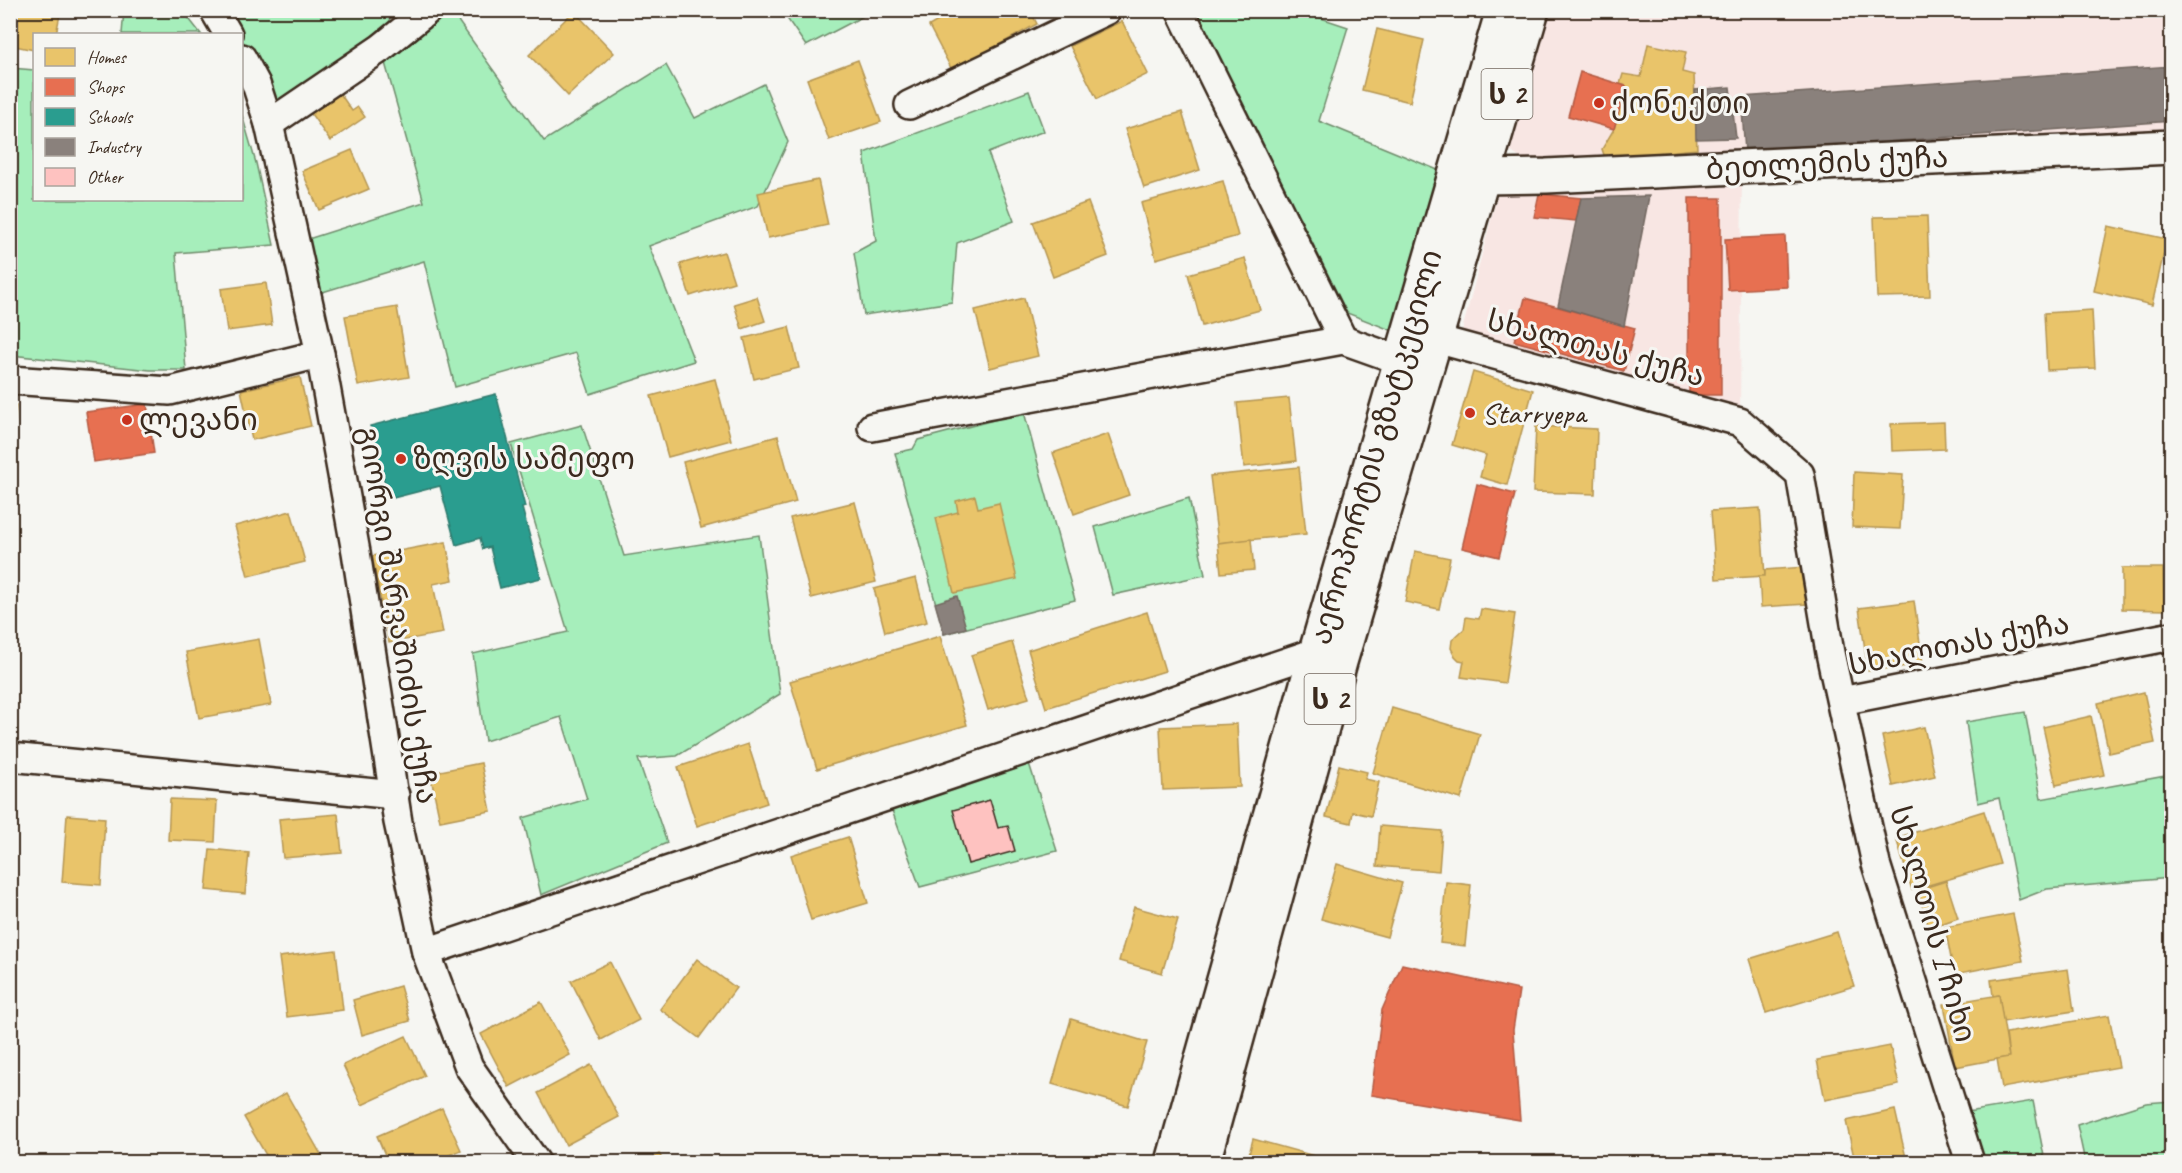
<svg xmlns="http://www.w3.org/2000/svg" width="2182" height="1173" font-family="Caveat,'Noto Sans Georgian',sans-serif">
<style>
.built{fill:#f8e6e3}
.green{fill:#a6eebb;stroke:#708c6c;stroke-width:1.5}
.homes{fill:#e9c46a;stroke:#b59653;stroke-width:1.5}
.shops{fill:#e76f51;stroke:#b35a42;stroke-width:1.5}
.schools{fill:#2a9d8f;stroke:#2f7a6d;stroke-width:1.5}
.industry{fill:#8a817c;stroke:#726760;stroke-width:1.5}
.building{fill:#fec2c0;stroke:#3b2a1e;stroke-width:1.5}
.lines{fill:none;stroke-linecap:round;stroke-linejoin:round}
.street-casing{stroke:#3b2a1e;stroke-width:32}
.secondary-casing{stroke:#3b2a1e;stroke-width:38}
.highway-casing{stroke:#3b2a1e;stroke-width:38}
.street{stroke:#f6f6f2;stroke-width:27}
.secondary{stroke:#f6f6f2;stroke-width:33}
.highway{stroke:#f6f6f2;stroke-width:33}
.poi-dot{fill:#c8321e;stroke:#f6f6f2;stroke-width:2}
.labels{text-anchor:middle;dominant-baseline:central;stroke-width:6;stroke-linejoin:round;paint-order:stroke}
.shield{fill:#f6f6f2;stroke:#73675e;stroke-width:1.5}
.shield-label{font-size:28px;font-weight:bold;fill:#3b2a1e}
.poi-label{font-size:30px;fill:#3b2a1e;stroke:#f6f6f2;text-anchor:start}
.street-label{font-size:30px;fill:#3b2a1e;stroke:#f6f6f2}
</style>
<rect width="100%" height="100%" fill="#f6f6f2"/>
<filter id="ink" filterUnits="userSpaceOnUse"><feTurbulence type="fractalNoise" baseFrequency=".0167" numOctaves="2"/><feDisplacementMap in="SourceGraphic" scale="12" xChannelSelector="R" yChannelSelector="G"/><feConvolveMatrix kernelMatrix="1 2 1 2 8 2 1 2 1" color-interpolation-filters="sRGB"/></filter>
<g filter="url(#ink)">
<polygon class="built" points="1549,11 2171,11 2171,147 1742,167 1740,421 1462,331 1500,185 1545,175 1510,151"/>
<g class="green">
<polygon points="124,10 183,11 201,34 122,34"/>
<polygon points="228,11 384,11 394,26 289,105 269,100 242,39 242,34 239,34"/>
<polygon points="442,11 451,11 544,141 666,65 695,118 764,84 788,142 758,206 649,246 694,361 590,394 576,353 455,387 424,261 316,294 305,240 424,202 382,52"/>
<polygon points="782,11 873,11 806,46"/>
<polygon points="1180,11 1300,11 1348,27 1319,121 1445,173 1393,331 1347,313 1300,218 1283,218"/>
<polygon points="11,68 34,70 34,200 242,200 242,115 256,163 274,245 176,253 186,370 150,370 11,355"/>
<polygon points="1029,91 1044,131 988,153 1014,221 957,243 952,302 864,315 854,253 876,241 864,153"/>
<polygon points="1024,412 1075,600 944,634 895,453 913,449 918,440"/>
<polygon points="582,425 624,556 759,535 780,694 677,756 638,759 667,843 541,895 523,818 587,799 561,717 485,741 473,654 568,632 511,444"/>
<polygon points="1189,498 1205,575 1113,595 1095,527"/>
<polygon points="2025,712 2041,799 2171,775 2171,878 2047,889 2019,900 1999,798 1978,803 1966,722"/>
<polygon points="1027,757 1057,851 920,887 890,805"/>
<polygon points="2033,1101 2045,1161 1970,1162 1955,1114"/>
<polygon points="2171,1101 2171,1162 2085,1162 2077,1125 2146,1103"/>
</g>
<g class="homes">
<polygon points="10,10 61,10 56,34 34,34 34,50 10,45"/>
<polygon points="957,10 1030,10 1037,24 952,70 929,26"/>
<polygon points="574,11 614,53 568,96 529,55"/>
<polygon points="1122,21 1148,74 1097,99 1070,46"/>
<polygon points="1377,29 1424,40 1410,102 1362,90"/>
<polygon points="1648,44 1686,52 1682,72 1694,75 1697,149 1605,158 1602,149 1614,129 1626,86 1620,84 1623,74 1641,77"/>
<polygon points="858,60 881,122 829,140 807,79"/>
<polygon points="339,92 352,111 358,107 365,117 330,141 309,111"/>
<polygon points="1182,112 1200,170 1144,188 1125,129"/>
<polygon points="352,150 369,189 319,210 302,171"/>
<polygon points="818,180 828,225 768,238 758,193"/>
<polygon points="1223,181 1238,236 1156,259 1141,203"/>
<polygon points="1088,202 1108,256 1053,277 1033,222"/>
<polygon points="1927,216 1930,296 1877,297 1874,217"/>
<polygon points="2108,226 2167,239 2152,305 2094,291"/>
<polygon points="724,252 734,282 690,296 680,264"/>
<polygon points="1245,258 1260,310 1202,326 1188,274"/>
<polygon points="266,283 272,325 227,331 221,289"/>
<polygon points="757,297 765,321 742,329 734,304"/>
<polygon points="1024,298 1038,356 990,368 975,310"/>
<polygon points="397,307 409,377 358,386 345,316"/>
<polygon points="2092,310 2095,368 2047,370 2044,313"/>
<polygon points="789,327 799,368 754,379 744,338"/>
<polygon points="1473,372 1533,390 1507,485 1480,477 1486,455 1452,445"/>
<polygon points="300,377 311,426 252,440 241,390"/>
<polygon points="715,379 731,440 668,457 651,396"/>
<polygon points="1289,398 1296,461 1244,467 1237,403"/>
<polygon points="10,405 16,405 11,459 10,459"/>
<polygon points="1944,422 1945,449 1892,451 1891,424"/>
<polygon points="1536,426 1597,429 1595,494 1533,492"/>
<polygon points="1108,434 1129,495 1074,514 1053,453"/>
<polygon points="778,436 796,502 701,528 683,462"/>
<polygon points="1299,467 1306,534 1218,543 1210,476"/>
<polygon points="1854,472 1903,475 1900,529 1852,527"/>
<polygon points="975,496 978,508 999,503 1017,579 954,593 936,518 958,512 956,501"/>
<polygon points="855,502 876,582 811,598 790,518"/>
<polygon points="1760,508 1765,576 1716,579 1711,511"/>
<polygon points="291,511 305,562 248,576 235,526"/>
<polygon points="1251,539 1254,570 1221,573 1218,543"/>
<polygon points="446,542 453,580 433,584 443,633 389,643 372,556"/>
<polygon points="1415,551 1450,558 1439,609 1405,602"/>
<polygon points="1805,567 1807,604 1761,607 1759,576 1765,576 1765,570"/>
<polygon points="2122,568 2163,568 2164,610 2122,609"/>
<polygon points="916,578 927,622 885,632 874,589"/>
<polygon points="1914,601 1923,664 1868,671 1859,608"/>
<polygon points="1481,609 1515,614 1505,683 1461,677 1464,661 1459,660 1455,656 1451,648 1452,640 1464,629 1466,617 1479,619"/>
<polygon points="1147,612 1165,671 1046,708 1028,650"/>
<polygon points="940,636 967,725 817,769 790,681"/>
<polygon points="259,639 271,705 199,718 186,652"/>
<polygon points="1012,642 1029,698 988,710 971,655"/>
<polygon points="2144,692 2155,743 2109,753 2098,703"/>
<polygon points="1392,708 1480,734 1461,799 1373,773"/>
<polygon points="2091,716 2104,775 2056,785 2043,727"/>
<polygon points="1237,724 1240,787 1163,790 1160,727"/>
<polygon points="1924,727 1935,776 1893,786 1882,736"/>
<polygon points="748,744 767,803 697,826 678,767"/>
<polygon points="481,763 491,811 440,821 430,773"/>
<polygon points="1339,765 1367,772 1365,779 1379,782 1371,816 1353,812 1351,823 1326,817"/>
<polygon points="170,799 217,801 215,842 168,840"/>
<polygon points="1984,811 2000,864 1912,890 1896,838"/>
<polygon points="338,814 342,853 283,858 279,819"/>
<polygon points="67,815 105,818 101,885 62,882"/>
<polygon points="1380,826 1442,831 1439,871 1377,866"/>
<polygon points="848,837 868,903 811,920 791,855"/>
<polygon points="210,849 249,853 245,894 206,890"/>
<polygon points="1337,864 1402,883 1387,937 1321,919"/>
<polygon points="1946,881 1958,918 1929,928 1917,890"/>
<polygon points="1446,882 1471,885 1465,946 1440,943"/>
<polygon points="1134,907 1178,919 1162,973 1119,961"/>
<polygon points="2013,914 2023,961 1954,974 1945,927"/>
<polygon points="1837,932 1854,986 1766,1013 1749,959"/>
<polygon points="336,950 343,1010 287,1017 279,957"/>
<polygon points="697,959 736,988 699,1038 660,1009"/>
<polygon points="610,962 639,1020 601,1040 571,981"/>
<polygon points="2068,969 2074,1011 2003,1022 1999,995 1993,996 1991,980"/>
<polygon points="400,986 410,1021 362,1035 353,1000"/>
<polygon points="1999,995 2009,1057 1955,1067 1944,1004"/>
<polygon points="541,1002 570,1055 509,1087 481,1034"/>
<polygon points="2109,1015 2119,1067 2002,1088 1997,1059 2009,1057 2006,1033"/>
<polygon points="1071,1019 1147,1042 1128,1106 1052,1084"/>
<polygon points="406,1036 425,1076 362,1105 343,1065"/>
<polygon points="1890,1046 1899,1085 1825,1100 1817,1060"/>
<polygon points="591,1065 619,1117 566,1145 538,1093"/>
<polygon points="286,1093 324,1160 320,1162 270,1162 244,1117"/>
<polygon points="442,1108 461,1150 433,1162 388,1162 377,1136"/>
<polygon points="1895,1110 1907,1162 1855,1162 1846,1121"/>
<polygon points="1253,1139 1325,1159 1324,1162 1247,1162"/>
<polygon points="659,1154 664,1162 646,1162"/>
</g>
<g class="shops">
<polygon points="1580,72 1626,86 1614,129 1568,116"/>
<polygon points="1539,194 1581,198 1576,221 1534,217"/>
<rect x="1689" y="198" width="32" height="197"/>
<polygon points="1785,236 1787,287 1728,290 1725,239"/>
<polygon points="1525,298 1635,328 1624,371 1514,341"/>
<polygon points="147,404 154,453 94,462 86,412"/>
<polygon points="1477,484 1515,494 1499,557 1462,548"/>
<polygon points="1402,964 1519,990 1513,1030 1520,1120 1371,1095 1382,1010"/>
</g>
<polygon class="schools" points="496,394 525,507 522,508 541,578 500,588 490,547 483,549 480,538 456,545 440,486 389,499 370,426"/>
<g class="industry">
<polygon points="2172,66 2172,121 1745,152 1741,97"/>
<polygon points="1730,87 1736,138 1696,139 1695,90"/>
<polygon points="1649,196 1624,326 1558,306 1581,198"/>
<polygon points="957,596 966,628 944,634 935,603"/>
</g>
<polygon class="building" points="990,800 998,828 1008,826 1015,851 968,864 953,810"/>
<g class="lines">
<g class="street-casing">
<g id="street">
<polyline points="214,10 228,34"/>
<polyline points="1180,10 1343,340"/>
<polyline points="242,58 256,84 269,124 320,354 356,552 398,822 426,952 469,1067 536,1162"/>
<polyline points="909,105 1107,10"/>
<polyline points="269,124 381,48 428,10"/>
<polyline points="1436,339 1740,422 1800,474 1830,653 1876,864 1970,1162"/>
<polyline points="10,380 170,391 320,354"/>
<polyline points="872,427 1343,340 1402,361"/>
<polyline points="1841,701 2172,636"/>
<polyline points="10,757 395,795"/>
<polyline points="426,952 1316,652"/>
</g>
</g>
<g class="secondary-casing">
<polyline id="secondary" points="1481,177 1546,176 2172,147"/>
</g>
<g class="highway-casing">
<g id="highway">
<polyline points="1173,1162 1316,652 1503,10"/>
<polyline points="1203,1162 1340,662 1532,10"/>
</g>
</g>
<use href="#street" class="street"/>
<use href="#secondary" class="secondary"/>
<use href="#highway" class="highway"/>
</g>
</g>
<g class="poi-dot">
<circle cx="1599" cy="103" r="6"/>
<circle cx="1470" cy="413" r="6"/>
<circle cx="127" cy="420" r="6"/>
<circle cx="401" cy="459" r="6"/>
</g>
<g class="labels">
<g class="shield">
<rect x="1481.5" y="69" width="51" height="50" rx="4.5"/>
<rect x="1304.5" y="674" width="51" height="50" rx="4.5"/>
</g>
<g class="shield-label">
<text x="1507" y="94">ს 2</text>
<text x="1330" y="699">ს 2</text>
</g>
<g class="poi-label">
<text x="1611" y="103">ქონექთი</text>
<text x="1482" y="413">Starryepa</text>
<text x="139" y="420">ლევანი</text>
<text x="413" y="459">ზღვის სამეფო</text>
</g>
<g class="street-label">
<text transform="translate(1827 163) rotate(-3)">ბეთლემის ქუჩა</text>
<text transform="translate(1596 348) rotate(15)">სხალთას ქუჩა</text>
<text transform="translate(1376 447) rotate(-74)">აეროპორტის გზატკეცილი</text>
<text transform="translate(398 615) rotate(81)">გიორგი შარვაშიძის ქუჩა</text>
<text transform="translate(1959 644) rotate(-11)">სხალთას ქუჩა</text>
<text transform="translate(1933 924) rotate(74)">სხალთის I ჩიხი</text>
</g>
</g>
<rect width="2182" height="1173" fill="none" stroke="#f6f6f2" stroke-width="36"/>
<rect x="18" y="18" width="2146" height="1137" fill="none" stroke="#3b2a1e" stroke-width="2" filter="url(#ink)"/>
<rect x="33" y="33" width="210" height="168" fill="#f6f6f2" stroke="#aba49d" stroke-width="1.5"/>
<rect x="45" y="48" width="30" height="18" fill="#e9c46a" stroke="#aba49d" stroke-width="1.5"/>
<text x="87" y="63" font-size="18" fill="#3b2a1e">Homes</text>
<rect x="45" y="78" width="30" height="18" fill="#e76f51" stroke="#aba49d" stroke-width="1.5"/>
<text x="87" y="93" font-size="18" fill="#3b2a1e">Shops</text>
<rect x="45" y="108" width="30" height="18" fill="#2a9d8f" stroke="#aba49d" stroke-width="1.5"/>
<text x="87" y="123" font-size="18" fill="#3b2a1e">Schools</text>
<rect x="45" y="138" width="30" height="18" fill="#8a817c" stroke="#aba49d" stroke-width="1.5"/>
<text x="87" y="153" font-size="18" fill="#3b2a1e">Industry</text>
<rect x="45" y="168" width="30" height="18" fill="#fec2c0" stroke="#aba49d" stroke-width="1.5"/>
<text x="87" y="183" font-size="18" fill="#3b2a1e">Other</text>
</svg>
